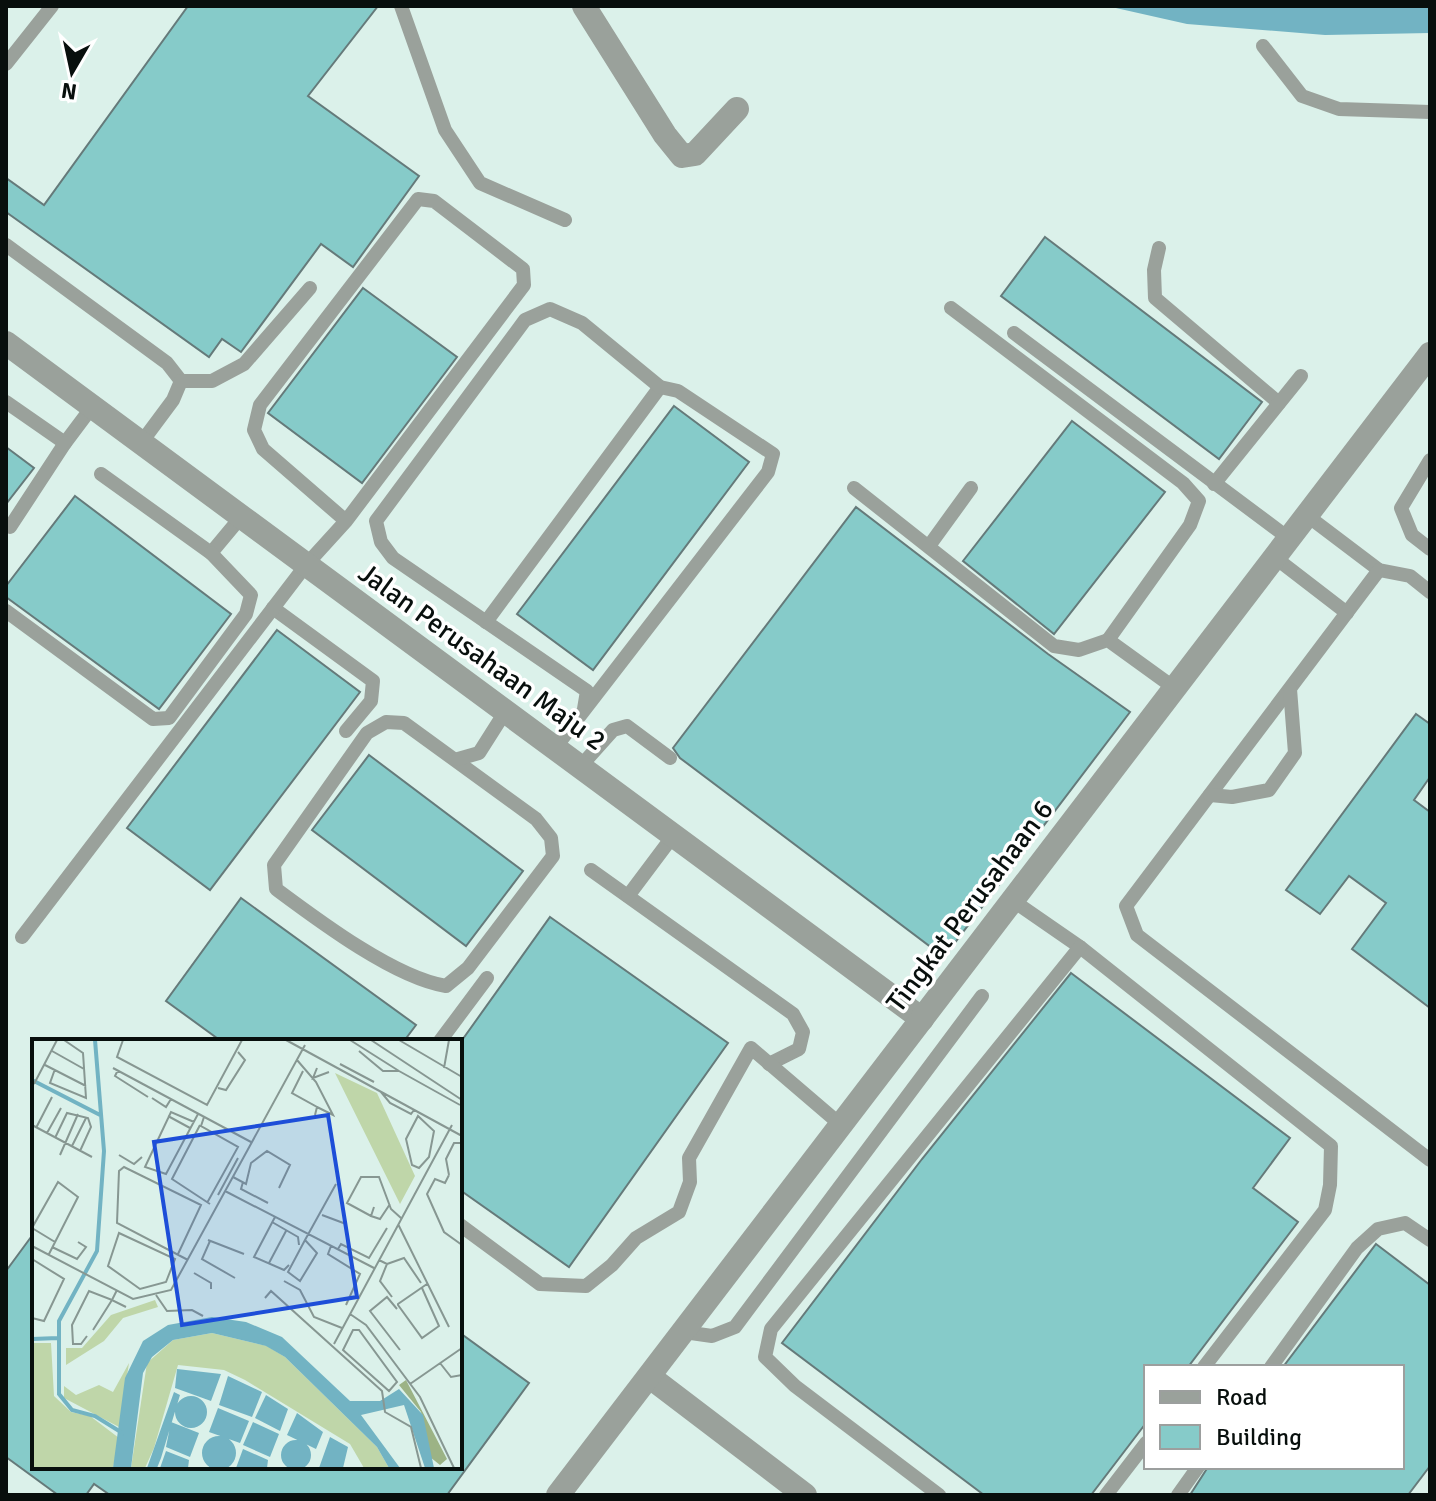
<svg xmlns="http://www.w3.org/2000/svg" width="1436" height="1501" font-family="Signika,sans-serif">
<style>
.water{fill:#72b3c3}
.building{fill:#86cbc9;stroke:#657a7a;stroke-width:2}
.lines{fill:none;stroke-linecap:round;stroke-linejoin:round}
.lane{stroke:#9aa19b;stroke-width:14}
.street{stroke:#9aa19b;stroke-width:24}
.labels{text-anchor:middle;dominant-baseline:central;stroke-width:7;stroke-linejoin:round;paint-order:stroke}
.street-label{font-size:28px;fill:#080f0d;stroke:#fff}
.inset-river{fill:none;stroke:#72b3c3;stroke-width:4}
.inset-road{fill:none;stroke:#879792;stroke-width:2}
.view{fill:#1d4ed8;fill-opacity:0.15;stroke:#1d4ed8;stroke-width:4}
.inset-edge{fill:none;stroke:#080f0d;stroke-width:4}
</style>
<rect width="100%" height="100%" fill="#dbf1ea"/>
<polygon class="water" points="1107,6 1430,6 1430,33 1325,35 1187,24"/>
<g class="building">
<polygon points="188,6 378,6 308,96 419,176 353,267 321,244 241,352 222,339 209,357 6,212 6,178 44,205"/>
<polygon points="1045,237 1262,402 1219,459 1001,296"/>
<polygon points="363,288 457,357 362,483 268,413"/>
<polygon points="674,406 749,462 593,670 517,614"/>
<polygon points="1072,421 1165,492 1054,634 963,561"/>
<polygon points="6,447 34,468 6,504"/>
<polygon points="75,496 231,614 159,709 6,597 6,586"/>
<polygon points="856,507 1048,654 1130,712 944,957 680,758 673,748"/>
<polygon points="277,630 360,692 210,890 127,828"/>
<polygon points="1416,714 1430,724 1430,777 1414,800 1430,812 1430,1008 1352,949 1386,903 1349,876 1320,914 1286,890"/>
<polygon points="369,755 523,871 466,946 312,830"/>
<polygon points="241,898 416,1025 404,1041 221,1041 166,1001"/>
<polygon points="550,917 728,1043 569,1267 460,1190 460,1043"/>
<polygon points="1071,973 1290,1138 1253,1188 1298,1222 1188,1367 1146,1367 1146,1423 1091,1495 984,1495 782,1343 922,1159"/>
<polygon points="34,1233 34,1467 460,1467 460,1333 529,1383 447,1495 110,1495 94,1484 86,1495 58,1495 6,1457 6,1271"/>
<polygon points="1376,1244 1430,1285 1430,1466 1408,1495 1190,1495 1208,1467 1402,1467 1402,1367 1283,1367"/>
</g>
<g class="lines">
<g class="lane">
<polyline points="401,6 445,130 480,183 565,220"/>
<polyline points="1263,46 1302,96 1339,109 1430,112"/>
<polyline points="6,64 52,6"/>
<polyline points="6,245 167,363 181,381 173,400 141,443"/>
<polyline points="1159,248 1154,270 1155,298 1279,403"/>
<polyline points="951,308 1183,483 1199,501 1190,525 1108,640"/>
<polyline points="1014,333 1287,537"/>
<polyline points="181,381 212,381 244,364 310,288"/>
<polyline points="6,402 65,443 92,407"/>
<polyline points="1430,460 1401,508 1412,535 1430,549"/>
<polyline points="101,474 211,553 241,517"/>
<polyline points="1214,484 1301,376"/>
<polyline points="854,488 1054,646 1079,650 1108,640 1173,687"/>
<polyline points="1305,514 1379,570 1410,576 1430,592"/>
<polyline points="10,527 65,443"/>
<polyline points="929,546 971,488"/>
<polyline points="1273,556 1347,613"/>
<polyline points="1379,570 1126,906 1137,935 1430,1160"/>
<polyline points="273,608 373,681 371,701 346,731"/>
<polyline points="6,611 153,719 169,718 246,614 251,595 211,553"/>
<polyline points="486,622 660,387"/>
<path d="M386,722L404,723L536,819L551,838L553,856L468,968L446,986C395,978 319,921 276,889L274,865L367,733Z"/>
<polyline points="555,748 768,472 773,454 678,391 660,387 582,323 550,309 525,320 376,521 381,542 393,558 587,691 584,709"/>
<polyline points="458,759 479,753 505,712"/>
<polyline points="580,767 613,730 627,726 670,758"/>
<polyline points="1210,795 1232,797 1269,790 1295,753 1290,689"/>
<polyline points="591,870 793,1014 803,1032 799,1049 769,1064"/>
<polyline points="628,896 673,836"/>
<polyline points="1012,900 1080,947 1331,1146 1330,1185 1325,1210 1204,1367"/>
<polyline points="22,937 306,565 346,521 524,285 523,269 434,201 418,199 260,405 254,430 263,449 346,521"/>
<polyline points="440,1041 487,978"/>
<polyline points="460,1225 540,1284 586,1286 612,1265 636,1238 679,1212 690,1182 689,1158 751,1048 841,1125"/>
<polyline points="684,1332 712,1336 735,1327 982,996"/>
<polyline points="1271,1367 1357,1248 1378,1229 1405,1223 1430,1240"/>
<polyline points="939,1495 795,1386 765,1357 771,1329 1080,947"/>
<polyline points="1106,1495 1146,1443"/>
<polyline points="1178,1495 1198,1467"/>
</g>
<g class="street">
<polyline points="584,6 665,135 682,156 695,154 737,109"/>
<polyline points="6,343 922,1019"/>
<polyline points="650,1377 805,1495"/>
<polyline points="558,1495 1430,354"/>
</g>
</g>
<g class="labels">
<g class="street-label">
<text transform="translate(482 657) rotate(36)">Jalan Perusahaan Maju 2</text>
<text transform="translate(970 906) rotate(-53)">Tingkat Perusahaan 6</text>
</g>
</g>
<g transform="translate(32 1039)">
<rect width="430" height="430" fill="#dbf1ea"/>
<path d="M303,34L345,54L383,137L368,165ZM123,261L126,268L91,279L72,302L34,326V309H50L79,276ZM180,294L235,307L253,318L345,408L357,429H332L318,405L213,341L192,331L146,326L122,409L113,429H99L115,324L141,301ZM0,304H19L22,357L39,373L58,377L87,399L81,429H0ZM97,324L87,388L32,359V347L44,356L67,346L81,353Z" fill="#bfd6a9"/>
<path d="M374,341L415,420L408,426L398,418L389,373L367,346Z" fill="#9cb385"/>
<path d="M180,278L214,283L250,298L318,362H348L367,350L391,376L402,429H393L372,366L329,376L368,429H357L345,408L253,318L234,307L180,294L141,301L120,318L111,334L99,429H81L93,339L111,302L136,286ZM145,330L189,335L179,362L143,349ZM196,337L230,353L220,378L187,366ZM142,353L148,356L129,419L125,429H115ZM234,356L256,370L248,392L223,379ZM143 373a16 16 0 1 1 32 0a16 16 0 1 1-32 0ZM186,369L217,382L208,404L177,393ZM265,374L291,393L284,410L255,396ZM139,383L167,394L158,418L134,408ZM221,383L247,395L238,418L211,406ZM170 414a17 17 0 1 1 34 0a17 17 0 1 1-34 0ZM298,398L316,408L311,429H287ZM249 416a15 15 0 1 1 30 0a15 15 0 1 1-30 0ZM211,410L236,421L235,429H204ZM134,412L157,421L156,429H128Z" fill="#72b3c3"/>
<path class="inset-river" d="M63,1L72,112L65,212L27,282V355L40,371L63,377L92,395M0,41L70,77M0,300L26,299"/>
<path class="inset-road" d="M91,1L85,18L175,66L210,1M254,1L430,97M318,1L367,32M339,1L430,61M367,1L430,38M20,12L52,30M327,12L351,32H367M265,21L284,43L301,76L285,68M308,25L342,43M13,26L54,47M81,29L219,103M285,29L281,39L297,33M412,29L417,1M23,30L18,44L54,59L51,14L32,1M86,31L83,37L116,58M271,32L260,54L285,68L283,76M367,32L428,66M2,45L25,1M186,49L194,51L213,21L206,13M349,53L358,64L379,75L382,71M120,59L134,68L139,60M136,77L158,89M386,77L402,92L397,118L387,129L380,126L374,100ZM172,78L169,87L206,108L175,164M162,83L139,73L113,128L134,135L166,75M0,86L60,118M168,86L140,140L178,165M4,89L20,58M15,94L29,69M23,99L35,74L56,79L59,88L48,112M40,107L54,79M28,116L46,75M87,116L102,125L110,118M417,136L413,144L403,140L395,155L412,193L430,206M417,136L414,120L422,104H430M201,138L214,145L219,124L235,112L258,126L247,149M211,143L209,150L236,164M193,152L342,229M186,156L206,119M342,168L339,177L348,180L358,165M290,176L314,185M339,177L315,164L329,138H347L359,170L369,179M243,178L222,218L252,231L257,226M240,183L266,198L267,206M366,185L417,288M87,194L143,220L134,243L108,250L76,227ZM176,201L212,215M273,201L285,214L268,242L256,233L273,201L304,145M178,202L170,220L203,239M0,207L101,260L139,251L273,6M299,207L296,215L328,235L314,266M20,208L45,220L54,208L46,203M306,210L309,205L337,219L355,189M17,215L46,158L26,143L0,189L23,203M146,215L169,166L92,128L87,132L85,184L156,221M0,220L32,240L12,282L0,279M347,221L355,225L348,242L360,258M237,224L254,192M355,225L372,219L389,244M162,234L179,244V250M252,242L268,251L282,278L310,289M390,249L407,287L390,299L366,266V265L395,245M124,256L135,272L160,271L171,277M233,259L239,252L350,352L353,373L379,388L389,429M365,270L355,258L338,272L368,311M318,275L334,286L388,358L422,429M61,291L80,261L94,268M321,291H327L365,343L357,352L311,311ZM55,297L49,305H41L40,286L57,252L80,261L85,251M302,305L420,86M408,324L419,338L430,336M378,345L430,309"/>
<path class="view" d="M296,76L325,258L150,286L122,103Z"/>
<rect width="430" height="430" class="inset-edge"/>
</g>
<rect width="1436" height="1501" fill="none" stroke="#080f0d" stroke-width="16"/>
<rect x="1144" y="1365" width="260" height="104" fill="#ffffff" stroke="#9c9f9e" stroke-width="2"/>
<rect x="1160" y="1391" width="40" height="12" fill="#9aa19b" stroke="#9c9f9e" stroke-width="2"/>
<text x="1216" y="1405" font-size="24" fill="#080f0d">Road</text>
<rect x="1160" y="1425" width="40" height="24" fill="#86cbc9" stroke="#9c9f9e" stroke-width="2"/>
<text x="1216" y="1445" font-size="24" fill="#080f0d">Building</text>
<g transform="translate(72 72) rotate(189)" stroke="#ffffff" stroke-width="6" paint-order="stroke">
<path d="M0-6L14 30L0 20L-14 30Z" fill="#080f0d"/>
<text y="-12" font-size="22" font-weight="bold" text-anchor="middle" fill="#080f0d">N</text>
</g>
</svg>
